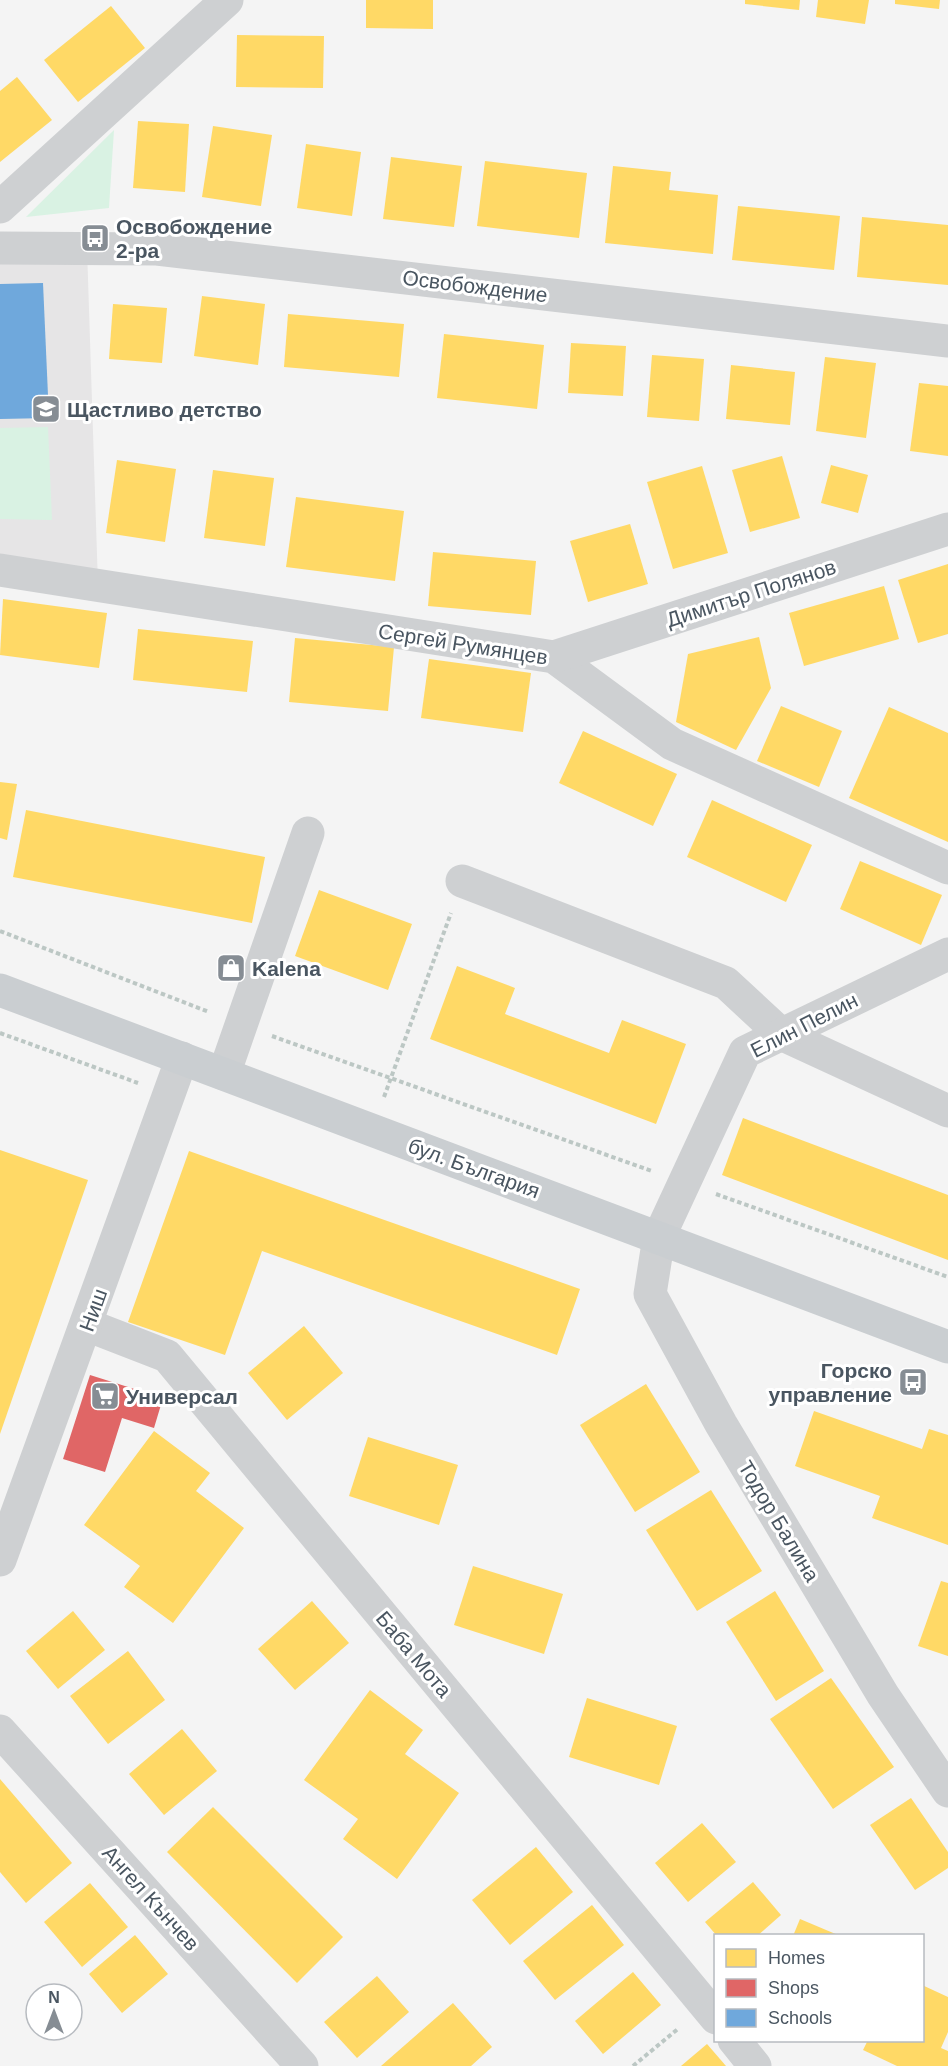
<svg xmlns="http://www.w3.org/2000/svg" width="948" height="2066" font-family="Arial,sans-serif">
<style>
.education{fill:#e6e5e6}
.green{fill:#d9f2e3}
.homes{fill:#ffd966}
.shops{fill:#e06666}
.schools{fill:#6fa8dc}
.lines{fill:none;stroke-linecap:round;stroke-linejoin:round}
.path{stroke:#bcc7c4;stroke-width:4;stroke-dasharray:4.5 3;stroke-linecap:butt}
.minor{stroke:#ced0d2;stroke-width:33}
.major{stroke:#caced1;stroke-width:33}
.labels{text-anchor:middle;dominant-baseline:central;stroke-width:6;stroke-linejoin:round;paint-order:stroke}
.poi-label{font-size:21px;font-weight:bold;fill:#4a5661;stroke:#fff;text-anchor:start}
.street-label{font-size:21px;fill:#4a5661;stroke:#fff}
</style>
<rect width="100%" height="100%" fill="#f4f4f4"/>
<polygon class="education" points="0,248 87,248 98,585 0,570"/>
<g class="green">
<polygon points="114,130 109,208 26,217"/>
<polygon points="48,427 52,520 0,519 0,428"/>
</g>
<g class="homes">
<polygon points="366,0 433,0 433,29 366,28"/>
<polygon points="745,0 800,0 799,10 745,4"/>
<polygon points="818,0 869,0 865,24 816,17"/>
<polygon points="895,0 940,0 939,9 895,4"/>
<polygon points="111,6 145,48 78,102 44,60"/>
<polygon points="237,35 324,36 323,88 236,87"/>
<polygon points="17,77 52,120 0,162 0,91"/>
<polygon points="138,121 189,124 185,192 133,188"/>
<polygon points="213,126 272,135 261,206 202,197"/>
<polygon points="306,144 361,152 352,216 297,208"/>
<polygon points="391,157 462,166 454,227 383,219"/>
<polygon points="485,161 587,173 579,238 477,226"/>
<polygon points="613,166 671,172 669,190 718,195 713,254 605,243"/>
<polygon points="738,206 840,216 834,270 732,260"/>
<polygon points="862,217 948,225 948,285 857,277"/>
<polygon points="202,296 265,304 258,365 194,356"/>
<polygon points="113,304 167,308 162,363 109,359"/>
<polygon points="288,314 404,324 399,377 284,367"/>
<polygon points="444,334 544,345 537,409 437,398"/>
<polygon points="571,343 626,346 623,396 568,393"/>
<polygon points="652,355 704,359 699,421 647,417"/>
<polygon points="825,357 876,363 866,438 816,431"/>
<polygon points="731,365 795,372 790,425 726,419"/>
<polygon points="919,383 948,386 948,456 910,451"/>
<polygon points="782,456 800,518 750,532 732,470"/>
<polygon points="117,460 176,469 165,542 106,533"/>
<polygon points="831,465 868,475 858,513 821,503"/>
<polygon points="702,466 728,553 673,569 647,482"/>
<polygon points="213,470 274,478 265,546 204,538"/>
<polygon points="296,497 404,511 395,581 286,567"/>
<polygon points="630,524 648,584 588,602 570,541"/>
<polygon points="433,552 536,561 531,615 428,606"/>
<polygon points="948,564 948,634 918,643 898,580"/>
<polygon points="884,586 899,639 804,666 789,613"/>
<polygon points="3,599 107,613 99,668 0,655"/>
<polygon points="138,629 253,641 247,692 133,680"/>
<polygon points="759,637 771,688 736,750 676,722 688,654"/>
<polygon points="295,638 394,647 388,711 289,702"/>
<polygon points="429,659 531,673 523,732 421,718"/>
<polygon points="781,706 842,731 819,787 757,761"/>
<polygon points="889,707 948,733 948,842 849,798"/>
<polygon points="583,731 677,774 653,826 559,783"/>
<polygon points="0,782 17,784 7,840 0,838"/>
<polygon points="712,800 812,845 786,902 687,857"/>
<polygon points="26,810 265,857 252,923 13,877"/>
<polygon points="860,861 942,895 921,945 840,909"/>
<polygon points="319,890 412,924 388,990 295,956"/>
<polygon points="457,966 515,988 505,1014 609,1053 622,1020 686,1044 656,1124 430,1039"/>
<polygon points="743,1118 948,1195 948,1260 722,1175"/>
<polygon points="0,1150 88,1180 0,1434"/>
<polygon points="189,1151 580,1289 557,1355 262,1251 225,1355 128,1322"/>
<polygon points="304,1326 343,1373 287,1420 248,1373"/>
<polygon points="646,1384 700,1472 635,1512 580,1425"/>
<polygon points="814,1411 922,1449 929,1429 948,1435 948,1545 872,1518 880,1496 795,1466"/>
<polygon points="154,1431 210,1473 196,1491 244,1528 173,1623 124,1587 140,1566 84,1525"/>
<polygon points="368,1437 458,1465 439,1525 349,1496"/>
<polygon points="711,1490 762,1571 697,1611 646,1530"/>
<polygon points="473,1566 563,1594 544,1654 454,1625"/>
<polygon points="941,1581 948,1583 948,1656 918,1646"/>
<polygon points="775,1591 824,1671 776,1701 726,1622"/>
<polygon points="312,1601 349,1643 295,1690 258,1649"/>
<polygon points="73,1611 105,1650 58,1689 26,1651"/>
<polygon points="128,1651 165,1700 108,1744 70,1696"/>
<polygon points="831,1678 894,1767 833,1809 770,1719"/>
<polygon points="370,1690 423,1730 405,1754 459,1793 397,1879 343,1839 358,1819 304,1780"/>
<polygon points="587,1698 677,1726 659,1785 569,1757"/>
<polygon points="182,1729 217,1771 164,1815 129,1774"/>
<polygon points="0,1779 72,1863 26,1903 0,1872"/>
<polygon points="911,1798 948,1852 948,1868 915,1890 870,1825"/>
<polygon points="213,1807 343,1937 297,1983 167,1852"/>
<polygon points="702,1823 736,1862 688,1902 655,1863"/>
<polygon points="536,1847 573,1892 510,1945 472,1900"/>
<polygon points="753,1882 781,1915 757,1936 717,1936 705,1922"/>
<polygon points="90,1883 128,1927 82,1967 44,1922"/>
<polygon points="592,1905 624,1945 555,2000 523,1961"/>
<polygon points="800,1919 838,1935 838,1936 793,1936"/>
<polygon points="135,1935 168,1974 122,2013 89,1974"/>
<polygon points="633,1972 661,2005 603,2054 575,2021"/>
<polygon points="377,1976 409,2012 357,2058 324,2022"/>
<polygon points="922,1985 948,1997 948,2032 941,2048 948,2051 948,2066 897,2066 863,2050 868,2040 922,2040"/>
<polygon points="453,2003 492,2047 471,2066 381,2066"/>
<polygon points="707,2044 726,2066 681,2066"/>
</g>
<polygon class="shops" points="90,1375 163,1398 154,1428 122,1418 105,1472 63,1459"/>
<polygon class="schools" points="43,283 49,418 0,419 0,284"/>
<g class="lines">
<g class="path">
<polyline points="0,931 209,1012"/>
<polyline points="0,1033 138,1083"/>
<polyline points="272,1036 652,1171"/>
<polyline points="384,1097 451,913"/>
<polyline points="716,1194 948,1277"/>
<polyline points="633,2066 679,2028"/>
</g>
<g class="minor">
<polyline points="0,207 227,0"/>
<polyline points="0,248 157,249 948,341"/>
<polyline points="0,570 554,657 672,744 948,868"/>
<polyline points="554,657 948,529"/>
<polyline points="462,881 726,983 781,1034 948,1111"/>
<polyline points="948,954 745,1052 659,1237 650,1294 721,1424 883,1695 948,1791"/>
<polyline points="224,1074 308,833"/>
<polyline points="87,1325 167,1356 716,2018"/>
<polyline points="0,1560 182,1058"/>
<polyline points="0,1731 302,2066"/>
<polyline points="734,2040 755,2066"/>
</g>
<polyline class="major" points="0,990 948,1347"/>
</g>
<defs>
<g id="bus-square" transform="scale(1.5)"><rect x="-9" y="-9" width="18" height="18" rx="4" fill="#868d94" stroke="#fff"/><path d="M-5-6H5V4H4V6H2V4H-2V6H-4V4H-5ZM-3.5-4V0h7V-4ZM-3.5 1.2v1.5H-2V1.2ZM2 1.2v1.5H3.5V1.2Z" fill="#fff"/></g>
<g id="school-square" transform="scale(1.5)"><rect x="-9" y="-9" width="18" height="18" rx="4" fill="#868d94" stroke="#fff"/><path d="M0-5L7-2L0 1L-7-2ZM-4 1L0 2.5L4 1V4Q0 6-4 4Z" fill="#fff"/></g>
<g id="shop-square" transform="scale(1.5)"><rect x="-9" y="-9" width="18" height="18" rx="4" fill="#868d94" stroke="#fff"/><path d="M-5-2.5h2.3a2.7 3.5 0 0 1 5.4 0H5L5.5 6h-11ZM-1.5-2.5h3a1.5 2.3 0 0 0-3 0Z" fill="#fff"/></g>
<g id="supermarket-square" transform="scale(1.5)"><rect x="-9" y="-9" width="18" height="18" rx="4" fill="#868d94" stroke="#fff"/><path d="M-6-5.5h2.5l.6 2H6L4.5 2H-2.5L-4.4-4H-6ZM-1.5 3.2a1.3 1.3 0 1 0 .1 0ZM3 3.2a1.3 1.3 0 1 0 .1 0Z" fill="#fff"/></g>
</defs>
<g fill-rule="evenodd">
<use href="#bus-square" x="95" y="238"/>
<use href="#school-square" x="46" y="409"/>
<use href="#shop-square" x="231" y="968"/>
<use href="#bus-square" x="913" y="1382"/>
<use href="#supermarket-square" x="105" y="1396"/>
</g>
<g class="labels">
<g class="poi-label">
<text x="116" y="226">Освобождение<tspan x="116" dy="24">2-ра</tspan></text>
<text x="67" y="409">Щастливо детство</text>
<text x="252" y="968">Kalena</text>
<text x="892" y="1370" text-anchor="end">Горско<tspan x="892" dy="24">управление</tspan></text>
<text x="126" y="1396">Универсал</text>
</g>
<g class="street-label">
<text transform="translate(475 286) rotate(7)">Освобождение</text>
<text transform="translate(751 593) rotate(-18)">Димитър Полянов</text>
<text transform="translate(463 644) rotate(9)">Сергей Румянцев</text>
<text transform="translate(804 1025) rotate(-27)">Елин Пелин</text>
<text transform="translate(474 1168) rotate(20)">бул. България</text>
<text transform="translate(93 1310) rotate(-70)">Ниш</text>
<text transform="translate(779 1521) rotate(59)">Тодор Балина</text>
<text transform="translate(414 1654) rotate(50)">Баба Мота</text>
<text transform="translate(151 1898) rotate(48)">Ангел Кънчев</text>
</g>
</g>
<rect x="714" y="1934" width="210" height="108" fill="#ffffff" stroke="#b7bbc0" stroke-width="1.5"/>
<rect x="726" y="1949" width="30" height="18" fill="#ffd966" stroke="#b7bbc0" stroke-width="1.5"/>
<text x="768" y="1964" font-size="18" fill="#4a5661">Homes</text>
<rect x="726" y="1979" width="30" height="18" fill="#e06666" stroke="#b7bbc0" stroke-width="1.5"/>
<text x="768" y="1994" font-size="18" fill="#4a5661">Shops</text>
<rect x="726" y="2009" width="30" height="18" fill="#6fa8dc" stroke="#b7bbc0" stroke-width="1.5"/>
<text x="768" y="2024" font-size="18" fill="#4a5661">Schools</text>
<g transform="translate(54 2012)"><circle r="28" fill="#ffffff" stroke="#b7bbc0" stroke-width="1.5"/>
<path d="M0-4.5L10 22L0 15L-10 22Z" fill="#868d94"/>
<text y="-9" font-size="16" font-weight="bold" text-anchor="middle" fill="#4a5661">N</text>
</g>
</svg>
